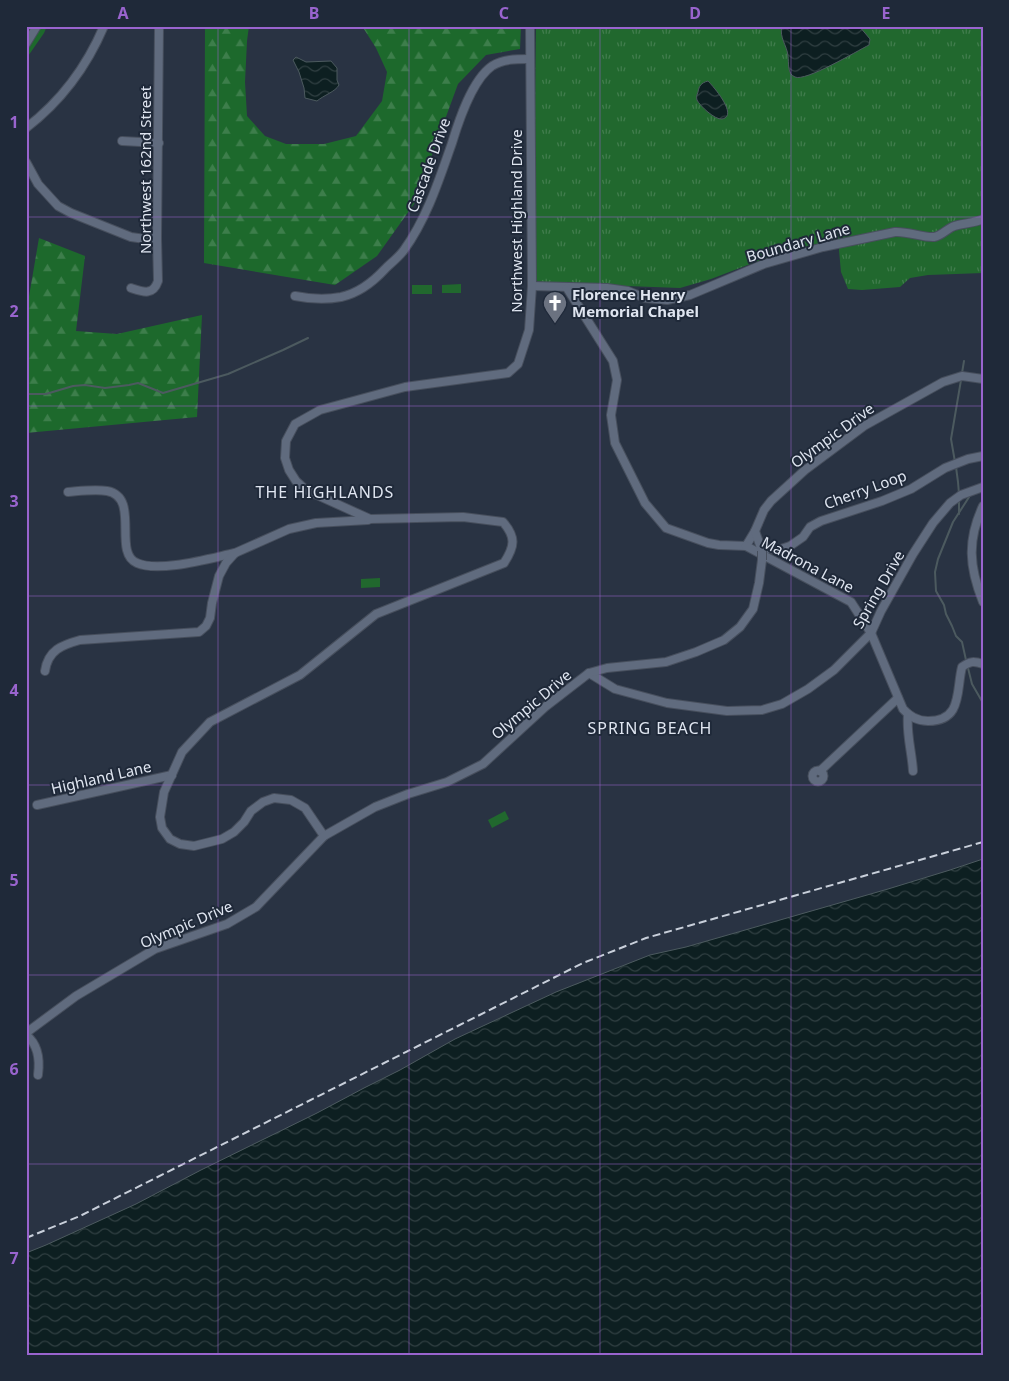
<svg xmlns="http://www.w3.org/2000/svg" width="1009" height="1381" font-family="'Noto Sans',sans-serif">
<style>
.grass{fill:url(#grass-tufts)}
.forest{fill:url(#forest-firs)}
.pitch{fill:#21682e}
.water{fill:url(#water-waves);stroke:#4c5a5f}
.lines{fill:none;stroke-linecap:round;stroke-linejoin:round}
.stream{stroke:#4c5a5f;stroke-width:2}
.minor-casing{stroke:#474f5d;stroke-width:10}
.minor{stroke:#606b7e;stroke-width:8}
.rail{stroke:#c8cfda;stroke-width:2;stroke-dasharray:8 4;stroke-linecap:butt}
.minor-bridge-casing{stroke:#474f5d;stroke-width:10;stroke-linecap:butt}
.minor-bridge{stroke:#606b7e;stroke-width:8}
.grid{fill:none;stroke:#9964ce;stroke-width:1;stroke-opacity:0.55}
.labels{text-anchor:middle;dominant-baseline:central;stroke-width:4;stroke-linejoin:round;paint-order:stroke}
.street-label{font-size:15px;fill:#dfe5f0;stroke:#1f2939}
.poi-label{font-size:15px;font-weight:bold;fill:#dfe5f0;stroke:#1f2939;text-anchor:start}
.neighbourhood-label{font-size:16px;letter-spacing:1px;fill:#dfe5f0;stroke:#1f2939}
.neatline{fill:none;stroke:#9964ce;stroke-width:2}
.grid-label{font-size:16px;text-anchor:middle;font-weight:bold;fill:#9964ce}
</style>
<defs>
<pattern id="grass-tufts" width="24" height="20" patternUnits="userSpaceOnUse" patternTransform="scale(1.25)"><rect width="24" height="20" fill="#21682e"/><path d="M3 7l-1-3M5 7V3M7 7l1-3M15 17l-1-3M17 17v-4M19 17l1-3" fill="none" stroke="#417d4d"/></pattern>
<pattern id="forest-firs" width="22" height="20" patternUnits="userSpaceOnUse" patternTransform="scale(1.25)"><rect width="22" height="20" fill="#1d692c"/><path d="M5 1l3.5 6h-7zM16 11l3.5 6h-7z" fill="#3d7e4b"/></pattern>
<pattern id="water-waves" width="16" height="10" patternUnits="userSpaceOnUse" patternTransform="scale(1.25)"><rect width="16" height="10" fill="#0d1f21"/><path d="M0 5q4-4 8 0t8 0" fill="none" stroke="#303f42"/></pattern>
</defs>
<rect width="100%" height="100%" fill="#293343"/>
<polygon class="grass" points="536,26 983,26 983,273 928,275 910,278 900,287 862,290 848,289 841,272 838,239 779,253 711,279 680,288 546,283 536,281 533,269"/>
<g class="forest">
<polygon points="26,26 47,26 44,33 26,59"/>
<polygon points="205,26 249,26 247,41 245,82 247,116 265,136 286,144 324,144 356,136 382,101 387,72 376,48 362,26 521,26 520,49 486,55 458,84 414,204 377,256 335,285 204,263"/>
<polygon points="39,238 85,256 76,331 117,334 202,315 197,417 26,433 26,314"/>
</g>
<g class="pitch">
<polygon points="461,284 461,293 442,293 442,285"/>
<rect x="412" y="285" width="20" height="9"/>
<polygon points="380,578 380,587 361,588 361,579"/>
<polygon points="505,811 509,819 492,828 488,820"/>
</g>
<g class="water">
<path d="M782,26H859L870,39L869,45C857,51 805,82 795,77C787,74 789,63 788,56C787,45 779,38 782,26Z"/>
<path d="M296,57L306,62L331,61L337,68V80L339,85C335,92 324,95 317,101L305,98L304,88L299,72L293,60Z"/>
<path d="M708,81C713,86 739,116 722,119C715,120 700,106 697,100C696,97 697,95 698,92C699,86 701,83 708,81Z"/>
<polygon points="983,859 983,1355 26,1355 26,1253 46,1245 136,1204 201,1170 317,1113 364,1088 400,1070 455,1039 556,992 650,955 686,947 888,889 950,870"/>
</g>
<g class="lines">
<g class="stream">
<polyline points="962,373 964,361"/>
<polyline points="26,394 46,394 73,386 85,385 105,388 129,385 138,383 163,393 228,374 283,350 308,338"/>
<polyline points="955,462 951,439 961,380"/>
<polyline points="956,467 958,482 959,494"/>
<polyline points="959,499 959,514"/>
<polyline points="966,660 962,642 956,636 952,626 946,614 944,605 936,591 935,572 938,559 953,522 971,494"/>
<polyline points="968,668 972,684 983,703"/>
</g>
<g class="minor-casing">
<g id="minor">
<polyline points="26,44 37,26"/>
<path d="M26,128C60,102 87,66 104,26"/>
<polyline points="122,141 159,143"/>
<polyline points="26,162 38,184 58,206 71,213 131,237 145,239 157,238"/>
<path d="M532,286L607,288L628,291L645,298L667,300L690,295L764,264L823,247L895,232C907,231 924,238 934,237C941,236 946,230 952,227C961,223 972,224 983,219"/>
<path d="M131,288C143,292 153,296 158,281L157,238L159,26"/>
<polyline points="567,288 613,361 617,380 611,415 615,443 645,503 666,528 708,543 719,545 746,546 755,531"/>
<path d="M295,296C310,299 325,300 341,297C359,293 373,282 385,269C391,263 399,257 404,250C427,218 439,180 452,143C459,120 472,80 492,66C503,59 516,59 529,59"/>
<path d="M68,492C81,491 95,489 107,491C141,497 112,553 137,563C159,573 211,558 235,553"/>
<path d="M983,506C967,540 969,567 983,602"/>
<path d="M746,546L851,602L871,633L903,709C910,717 918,721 928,721C963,721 956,690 962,667C970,661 974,661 983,664"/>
<polyline points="761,548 771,549 781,549 790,546 803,537 810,527 821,521 882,501 911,489 945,468 968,459 983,456"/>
<polyline points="762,551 755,531 764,510 771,501 805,470 864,426 943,382 962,376 983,379"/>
<path d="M45,671C48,650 62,645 80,640L199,632L206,626L210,618L212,603L219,576L226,563L235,553L289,529L316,523L368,520"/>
<polyline points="589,673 615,689 667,703 727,711 762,710 782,704 808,689 834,670 871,633 881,611 913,554 933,523 950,503 961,495 983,487"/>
<path d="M908,714C906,734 912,752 913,771"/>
<circle cx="818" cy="776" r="5.5"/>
<polyline points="820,771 898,698"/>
<polyline points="37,805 172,775"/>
<path d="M324,836L305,808L291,800L274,798L263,802L251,811L244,822L234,832L222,839L194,846L180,844L170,839L162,828L160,817L164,792L182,752L210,722L300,675L376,614L504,563C515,546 516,537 503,522L463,517L370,519L306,490L296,481L289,470L285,458L286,441L295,424L320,410L405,387L508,373L518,364L529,330L532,286L530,26"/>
<polyline points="26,1033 76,996 155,949 227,924 256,907 324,836 375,807 408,794 447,782 483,764 545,707 589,673 607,668 666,662 696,652 724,640 740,627 753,609 759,583 762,560"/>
<path d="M26,1035C39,1045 40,1060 38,1075"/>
</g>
</g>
<use href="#minor" class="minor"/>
<polyline class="rail" points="26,1238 80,1216 583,963 646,938 983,842"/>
<g class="minor-bridge-casing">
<polyline id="minor-bridge" points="762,551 762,560"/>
</g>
<use href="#minor-bridge" class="minor-bridge"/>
</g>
<path class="grid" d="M218,26V1355M409,26V1355M600,26V1355M791,26V1355M26,217H983M26,406H983M26,596H983M26,785H983M26,975H983M26,1164H983"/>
<defs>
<g id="church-pin" transform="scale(1.25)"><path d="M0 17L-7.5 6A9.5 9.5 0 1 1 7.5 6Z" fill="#6b7280" stroke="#1f2939"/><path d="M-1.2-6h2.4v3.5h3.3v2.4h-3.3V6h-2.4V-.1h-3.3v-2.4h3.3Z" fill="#fff"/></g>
</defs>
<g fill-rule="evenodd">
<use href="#church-pin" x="555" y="303"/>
</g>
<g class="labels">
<g class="street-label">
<text transform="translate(428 165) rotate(-70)">Cascade Drive</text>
<text transform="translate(145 170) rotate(-90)">Northwest 162nd Street</text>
<text transform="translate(516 221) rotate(-90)">Northwest Highland Drive</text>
<text transform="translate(798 242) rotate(-16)">Boundary Lane</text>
<text transform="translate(832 435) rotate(-36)">Olympic Drive</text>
<text transform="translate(865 489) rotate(-20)">Cherry Loop</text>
<text transform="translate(808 564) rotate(28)">Madrona Lane</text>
<text transform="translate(878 589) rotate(-60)">Spring Drive</text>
<text transform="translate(531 704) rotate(-40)">Olympic Drive</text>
<text transform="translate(101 777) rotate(-13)">Highland Lane</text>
<text transform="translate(186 924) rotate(-23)">Olympic Drive</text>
</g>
<g class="poi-label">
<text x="572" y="294">Florence Henry<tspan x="572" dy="17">Memorial Chapel</tspan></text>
</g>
<g class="neighbourhood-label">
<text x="325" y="492">THE HIGHLANDS</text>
<text x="650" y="728">SPRING BEACH</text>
</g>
</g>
<rect width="1009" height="1381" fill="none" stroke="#1f2939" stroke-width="55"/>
<rect x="28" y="28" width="954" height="1326" class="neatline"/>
<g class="grid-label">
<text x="123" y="19">A</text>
<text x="314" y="19">B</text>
<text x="504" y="19">C</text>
<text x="695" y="19">D</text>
<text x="886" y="19">E</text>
<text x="14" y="128">1</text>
<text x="14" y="317">2</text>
<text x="14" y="507">3</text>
<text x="14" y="696">4</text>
<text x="14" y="886">5</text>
<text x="14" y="1075">6</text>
<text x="14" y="1264">7</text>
</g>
</svg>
